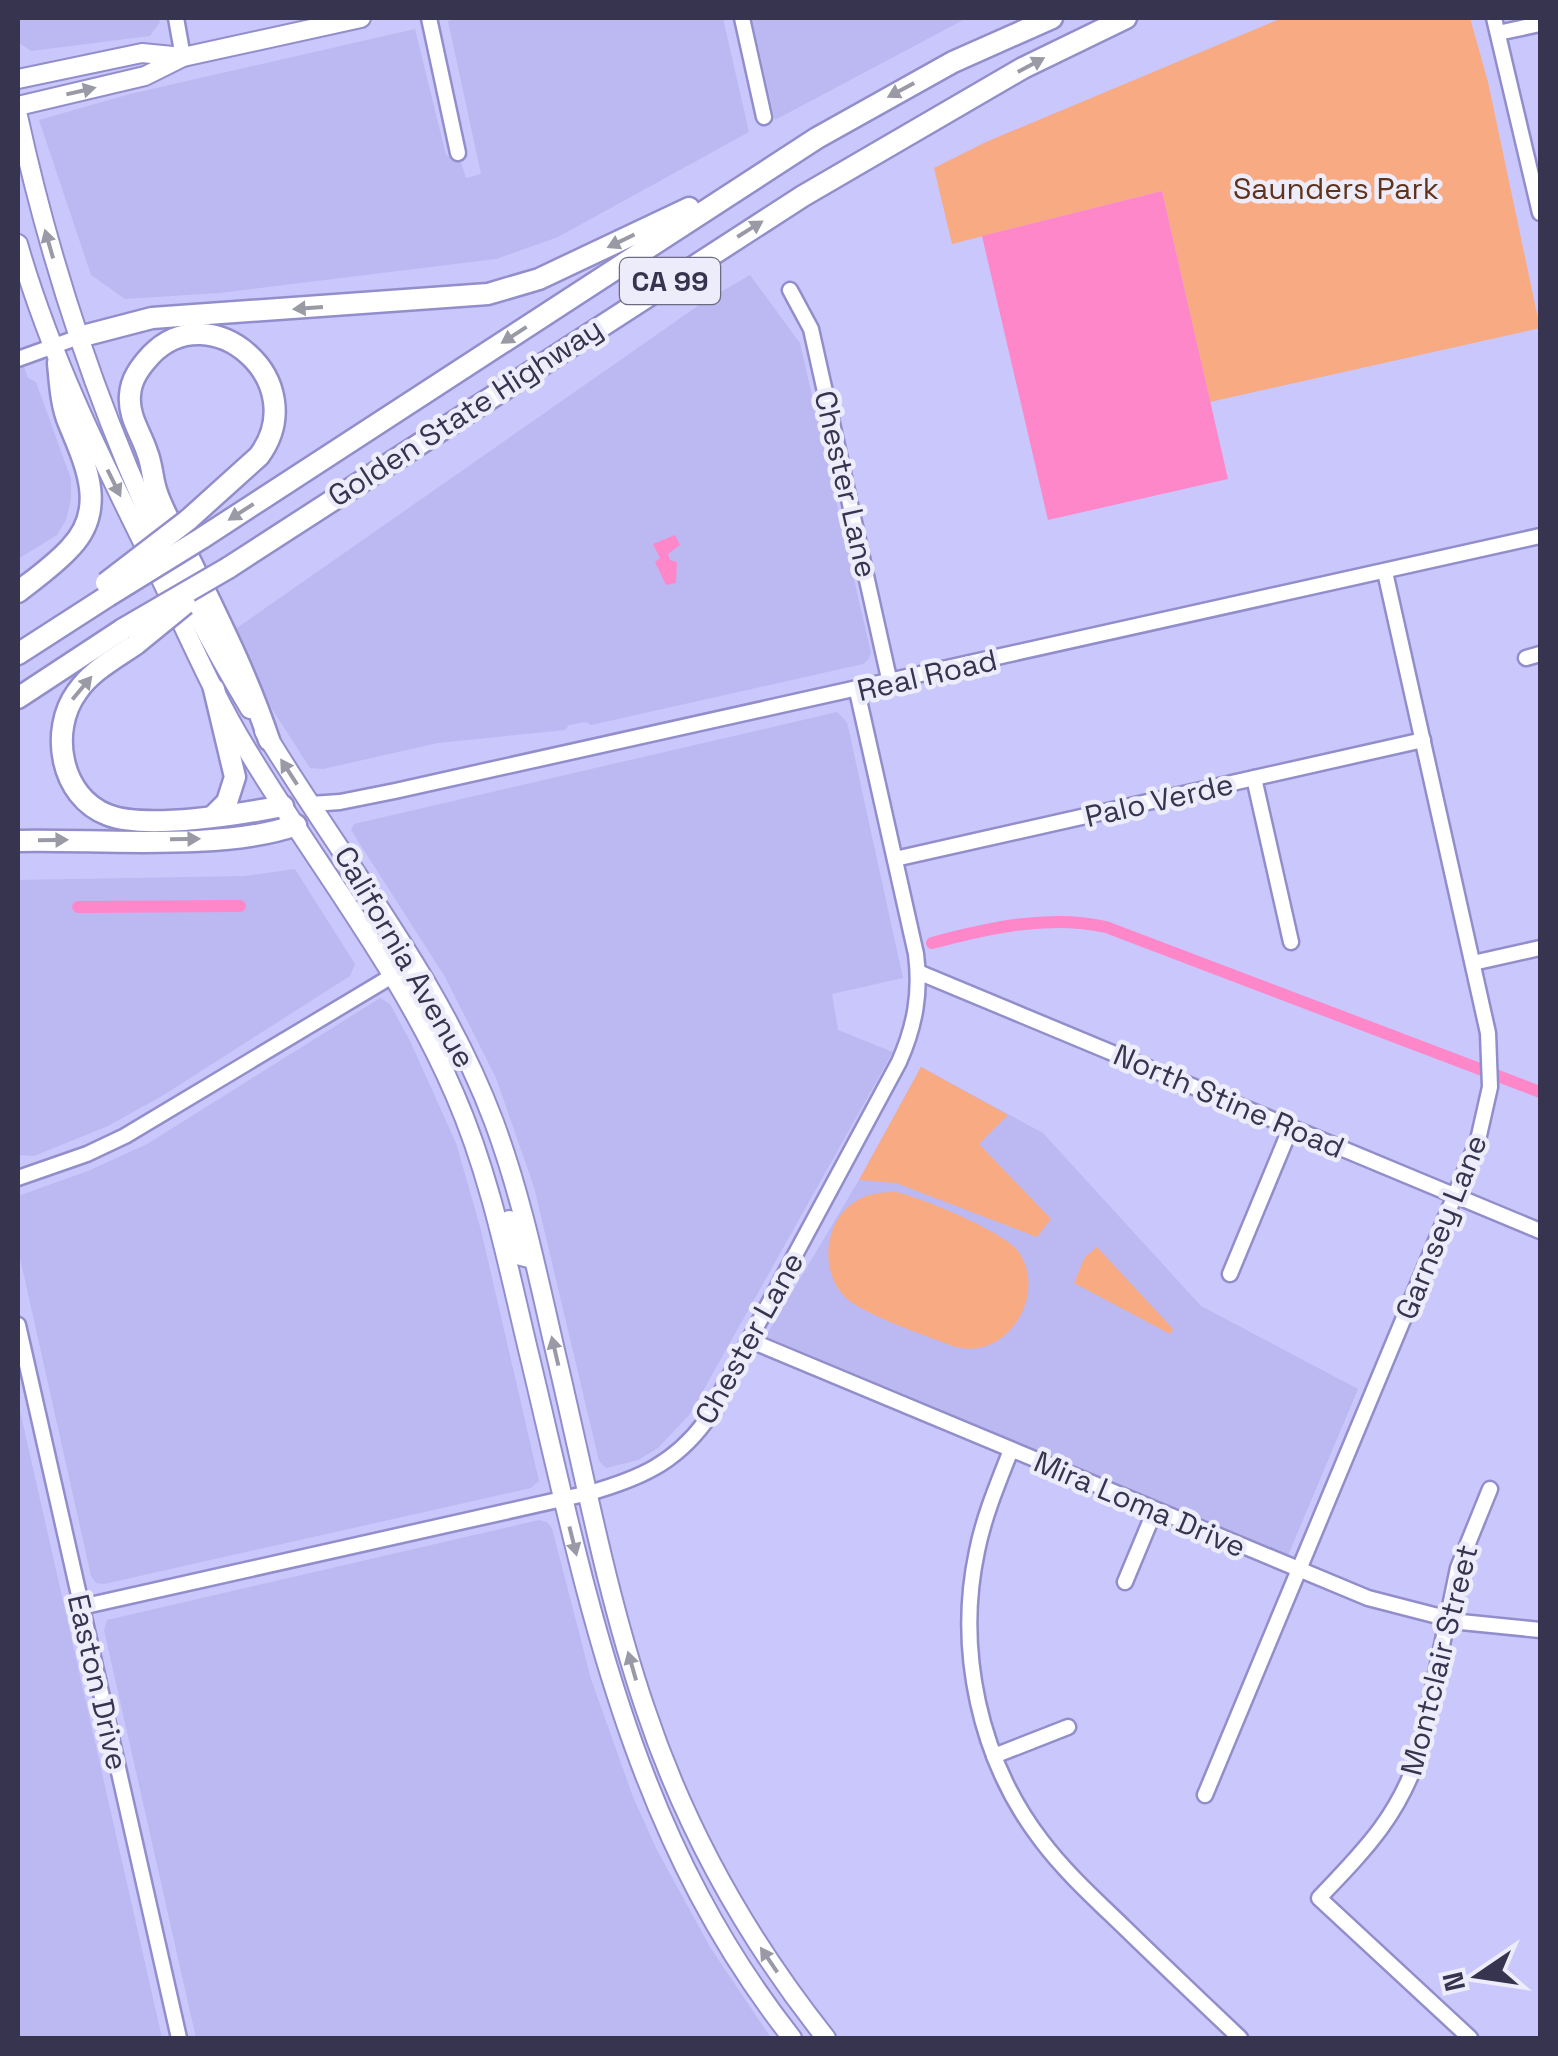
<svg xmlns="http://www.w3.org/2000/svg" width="1558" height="2056" font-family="'Space Grotesk',sans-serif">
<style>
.built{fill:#bcb9f2}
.green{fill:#f8aa83}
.water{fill:#fe87c9}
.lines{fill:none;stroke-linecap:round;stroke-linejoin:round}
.canal{stroke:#fe87c9;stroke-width:12}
.minor-casing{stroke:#928ecb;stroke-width:19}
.major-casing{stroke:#928ecb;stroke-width:22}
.highway-casing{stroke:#928ecb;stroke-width:25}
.minor{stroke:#fff;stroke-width:14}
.major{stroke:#fff;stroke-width:18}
.highway{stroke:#fff;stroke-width:20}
.highway-bridge-casing{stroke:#928ecb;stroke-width:25;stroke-linecap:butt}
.highway-bridge{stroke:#fff;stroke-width:20}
.oneway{fill:#9a9aa6}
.labels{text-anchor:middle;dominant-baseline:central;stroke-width:9;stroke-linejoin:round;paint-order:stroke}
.shield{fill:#edecfa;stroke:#6d6b82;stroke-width:2.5}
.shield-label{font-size:28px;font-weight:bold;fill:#36344e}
.park-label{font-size:30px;fill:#62331a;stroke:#edecfa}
.street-label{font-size:30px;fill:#36344e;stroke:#edecfa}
</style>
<rect width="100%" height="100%" fill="#c9c7fb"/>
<g class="built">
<polygon points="18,18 159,18 160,22 150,36 31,51 18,42"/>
<polygon points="465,18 723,18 749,132 558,237 496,259 219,293 125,299 91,275 39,120 130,94 415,29 446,155 461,162 466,178 481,174 448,21"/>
<polygon points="752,18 967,18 775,120"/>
<polygon points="750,275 800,343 871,653 868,660 863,664 591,725 586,722 569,725 565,730 438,743 323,769 310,768 272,709 234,630 702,303"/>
<polygon points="18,351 28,378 36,382 71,479 71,499 66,520 57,535 18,559"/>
<polygon points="837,712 847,722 903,978 832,994 838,1030 893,1052 690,1414 658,1448 638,1460 606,1468 599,1461 534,1187 496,1078 445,977 351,830 354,824"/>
<polygon points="295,869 355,964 350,976 162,1096 108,1126 34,1156 18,1155 18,880 244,876"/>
<polygon points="380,998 390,1004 410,1041 456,1143 481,1230 539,1481 531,1488 104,1584 96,1583 91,1576 18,1249 18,1196 88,1171 147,1144"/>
<polygon points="921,1067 1043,1133 1201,1306 1358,1389 1287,1558 764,1339 859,1180"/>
<polygon points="18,1402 162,2038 18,2038"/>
<polygon points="539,1520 547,1522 552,1528 591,1679 633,1797 657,1850 710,1947 771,2038 196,2038 104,1630 107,1620"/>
</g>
<g class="green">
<polygon points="1282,18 1470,18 1488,82 1540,328 1210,402 1162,191 952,244 934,168 986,142"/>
<polygon points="921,1067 1008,1115 979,1144 1051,1219 1037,1237 896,1183 859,1180"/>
<path d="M896,1192C922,1198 1003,1231 1018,1251C1050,1295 1004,1366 950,1345C924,1335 865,1315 846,1298C820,1273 823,1224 853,1203C865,1194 881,1192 896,1192Z"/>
<polygon points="1097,1247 1173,1329 1170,1334 1074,1283 1085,1257"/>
</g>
<g class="water">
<polygon points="1162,191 1228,479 1048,520 982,236"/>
<polygon points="675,535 680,545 668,554 670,560 677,562 676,583 666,585 655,562 660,558 653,544"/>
</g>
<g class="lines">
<g class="canal">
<polyline points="78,907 240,906"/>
<path d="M932,943C988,928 1049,914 1106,927L1540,1092"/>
</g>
<g class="minor-casing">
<g id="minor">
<polyline points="176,18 183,57"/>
<polyline points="429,18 458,153"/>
<polyline points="742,18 764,117"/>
<polyline points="1494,18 1540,213"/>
<polyline points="1498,33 1540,24"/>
<polyline points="790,290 811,329 890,683"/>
<polyline points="18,359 79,337"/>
<polyline points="1526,658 1540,654"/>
<polyline points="1254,778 1291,942"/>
<polyline points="311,804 340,802 395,791 1540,536"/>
<polyline points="895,859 1423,740"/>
<polyline points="1473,963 1540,948"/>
<polyline points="918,972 1540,1231"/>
<polyline points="18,1178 87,1154 125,1136 392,976"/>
<polyline points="1230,1274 1291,1127"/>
<polyline points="18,1325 179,2038"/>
<polyline points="749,1340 1368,1598 1461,1622 1540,1630"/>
<path d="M1011,1450C998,1483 984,1516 977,1551C956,1649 979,1759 1041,1840C1065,1872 1095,1899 1125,1928C1163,1965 1202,2002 1240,2038"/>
<polyline points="1125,1582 1155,1510"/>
<path d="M81,1607L589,1493C638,1479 674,1464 705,1422L899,1062C915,1026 921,993 916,954L857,691"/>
<polyline points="994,1756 1068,1727"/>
<polyline points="1205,1795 1478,1140 1490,1087 1488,1033 1385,572"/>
<path d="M1470,2038L1319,1898C1365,1850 1399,1816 1420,1751L1458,1568L1490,1489"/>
</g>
</g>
<g class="major-casing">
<g id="major">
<polyline points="18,79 142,53 183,57"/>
<polyline points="18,106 145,76 183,57 361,18"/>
<path d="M18,116C63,323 140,527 250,709"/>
<path d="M18,244C51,359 104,464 157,571C186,630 212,692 246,748C315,863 402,971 455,1095C492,1180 509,1272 531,1362C589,1606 632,1835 792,2038"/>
<path d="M264,731C342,861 440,978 494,1122C523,1200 539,1282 558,1363C585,1478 607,1596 645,1708C685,1828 748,1940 826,2038"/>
<polyline points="392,976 400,976 410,982 450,1049 461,1061"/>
<polyline points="509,1220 521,1256 533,1259"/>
</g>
</g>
<g class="highway-casing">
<g id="highway">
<polyline points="79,337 152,318 488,294 539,279 689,208"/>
<path d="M188,520L259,456C314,381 211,293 151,355C140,367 131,379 130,395C128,417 141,433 147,452C152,464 152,477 156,490C163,513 178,536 189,558C218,618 248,677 269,740"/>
<polyline points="202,538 817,138 953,62 1052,18"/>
<polyline points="228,568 803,196 1023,68 1126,18"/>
<path d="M18,592C36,578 56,564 71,547C107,509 86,465 69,424C61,405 60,384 58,363"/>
<path d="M136,644C116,658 91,671 77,692C49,730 60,797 108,815C146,830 242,814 283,806"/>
<polyline points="18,654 108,596"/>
<polyline points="18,698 123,629"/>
<polyline points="213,816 227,802 235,777 214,689"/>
<path d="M18,841C96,839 224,851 296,825"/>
</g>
</g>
<use href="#minor" class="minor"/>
<use href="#major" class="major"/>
<use href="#highway" class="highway"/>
<g class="highway-bridge-casing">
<g id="highway-bridge">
<polyline points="106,583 188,520"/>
<polyline points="108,596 202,538"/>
<polyline points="123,629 228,568"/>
<polyline points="136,644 185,604"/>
</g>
</g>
<use href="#highway-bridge" class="highway-bridge"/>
</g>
<defs><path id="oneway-solid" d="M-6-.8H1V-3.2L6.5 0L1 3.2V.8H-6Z" transform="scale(2.5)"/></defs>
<g class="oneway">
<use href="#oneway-solid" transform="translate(1031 65) rotate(-28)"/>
<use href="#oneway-solid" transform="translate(901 90) rotate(152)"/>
<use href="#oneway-solid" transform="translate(81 91) rotate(-13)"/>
<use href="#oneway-solid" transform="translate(750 229) rotate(-32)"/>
<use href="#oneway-solid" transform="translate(621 241) rotate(154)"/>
<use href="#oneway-solid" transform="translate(49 244) rotate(-106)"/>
<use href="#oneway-solid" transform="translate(308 308) rotate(176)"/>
<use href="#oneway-solid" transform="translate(514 335) rotate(147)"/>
<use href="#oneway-solid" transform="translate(114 483) rotate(64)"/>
<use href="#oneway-solid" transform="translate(241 512) rotate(147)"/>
<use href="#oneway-solid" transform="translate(82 688) rotate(-50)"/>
<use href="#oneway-solid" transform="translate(289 772) rotate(-123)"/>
<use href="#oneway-solid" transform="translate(185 839) rotate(-1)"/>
<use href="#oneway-solid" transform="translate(53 840) rotate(-1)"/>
<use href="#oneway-solid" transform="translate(555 1351) rotate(-103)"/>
<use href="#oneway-solid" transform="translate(573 1541) rotate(76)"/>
<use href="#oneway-solid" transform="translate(632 1666) rotate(-106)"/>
<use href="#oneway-solid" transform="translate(769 1960) rotate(-124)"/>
</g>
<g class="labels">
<rect class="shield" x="620" y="258" width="100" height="46" rx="8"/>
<g class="shield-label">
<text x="670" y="281">CA 99</text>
</g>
<g class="park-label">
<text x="1336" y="188">Saunders Park</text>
</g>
<g class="street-label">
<text transform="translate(465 412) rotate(-33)">Golden State Highway</text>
<text transform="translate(846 484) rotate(77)">Chester Lane</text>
<text transform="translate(927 675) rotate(-13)">Real Road</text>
<text transform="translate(1159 800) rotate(-13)">Palo Verde</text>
<text transform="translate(405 957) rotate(60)">California Avenue</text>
<text transform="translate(1229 1101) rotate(23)">North Stine Road</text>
<text transform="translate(1441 1227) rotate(-68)">Garnsey Lane</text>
<text transform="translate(749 1338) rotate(-61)">Chester Lane</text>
<text transform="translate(1140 1504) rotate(23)">Mira Loma Drive</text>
<text transform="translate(1439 1660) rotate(-76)">Montclair Street</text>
<text transform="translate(98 1682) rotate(77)">Easton Drive</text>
</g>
</g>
<rect width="1558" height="2056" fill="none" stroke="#36344e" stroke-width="40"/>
<g transform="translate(1478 1976) rotate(257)" stroke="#edecfa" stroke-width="8" paint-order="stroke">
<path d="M0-8L18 38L0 25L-18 38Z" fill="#36344e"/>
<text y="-15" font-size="28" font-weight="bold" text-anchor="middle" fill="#36344e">N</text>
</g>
</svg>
